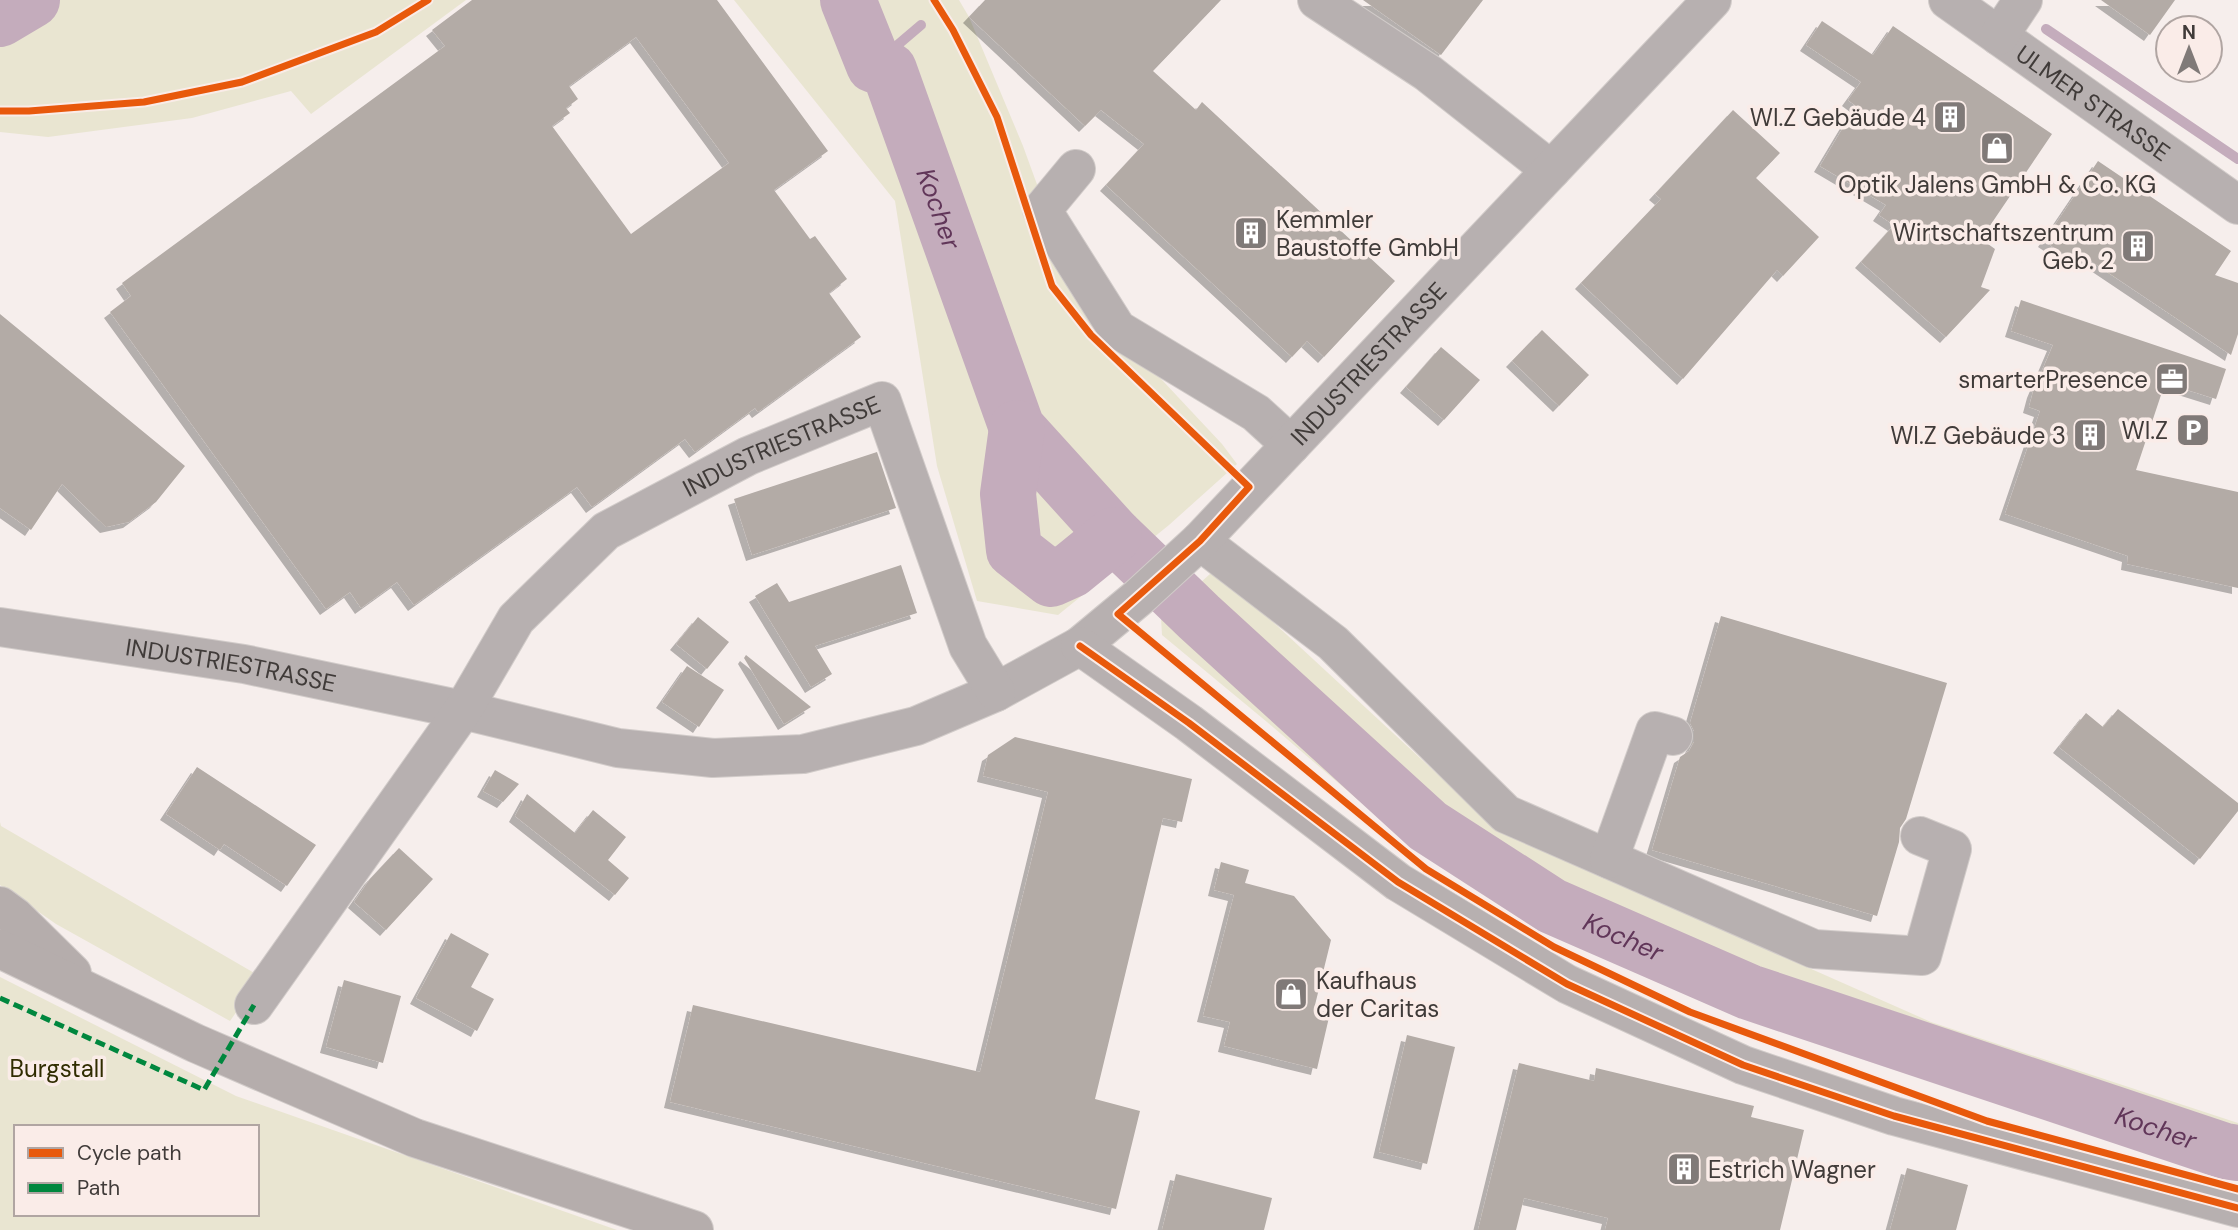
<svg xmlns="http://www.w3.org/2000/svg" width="2238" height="1230" font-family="'DM Sans',sans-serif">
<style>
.green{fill:#e9e5d1;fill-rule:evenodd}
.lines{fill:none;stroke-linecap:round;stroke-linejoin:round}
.stream{stroke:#c4acbc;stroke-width:10}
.river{stroke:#c4acbc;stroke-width:56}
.building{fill:#b3aba6;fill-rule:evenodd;filter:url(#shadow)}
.minor-casing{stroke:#d1cbc9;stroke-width:40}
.highway-casing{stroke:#d1cbc9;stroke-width:40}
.minor{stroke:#b7b0b0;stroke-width:38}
.highway{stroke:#b5adac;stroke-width:38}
.quiet{stroke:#00873e;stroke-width:5;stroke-dasharray:10 5;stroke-linecap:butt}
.cycleway-casing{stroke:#faece8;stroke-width:11}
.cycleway{stroke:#e8590c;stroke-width:7}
.labels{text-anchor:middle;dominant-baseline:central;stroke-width:7;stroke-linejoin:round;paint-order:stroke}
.street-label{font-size:24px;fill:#403b39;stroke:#faece8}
.poi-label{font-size:24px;fill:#403b39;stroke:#faece8;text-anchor:end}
.park-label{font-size:24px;fill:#302c00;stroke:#faece8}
.water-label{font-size:26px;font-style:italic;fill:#613659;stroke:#faece8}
</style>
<defs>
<filter id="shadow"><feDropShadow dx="-6" dy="6" stdDeviation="0" flood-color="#0004"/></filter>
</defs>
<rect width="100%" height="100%" fill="#f6eeec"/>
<g class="green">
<polygon points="0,0 466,0 311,114 291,91 192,118 48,137 0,132"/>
<polygon points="734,0 959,0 969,17 1023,146 1074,286 1222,444 1237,464 1169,525 1058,615 977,601 937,466 895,201"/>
<polygon points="1220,573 1499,831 1931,1022 2238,1123 2238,1176 1900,1069 1601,956 1418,851 1267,722 1162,635 1161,618 1210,574"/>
<polygon points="0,822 1,826 261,977 230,1021 56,924 0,885"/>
<path d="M0,977L236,1096L617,1230H0ZM16,1127H257V1214H16Z"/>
</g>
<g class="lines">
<g class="stream">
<polyline points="2046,29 2238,159"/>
<polyline points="874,65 921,25"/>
</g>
<g class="river">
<path id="s1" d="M848,0L874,65L889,70L1017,428L1114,535L1199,617L1428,826L1552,906L1749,992L2225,1151L2238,1153"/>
<polyline points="0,19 32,0"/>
<polyline points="1017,428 1008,494 1014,550 1051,579 1071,570 1114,535"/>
</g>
</g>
<g class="building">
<path d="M472,0H717L828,151L774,190L810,239L815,236L847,279L829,293L861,337L758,412L755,408L695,452L685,439L592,507L577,487L414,605L397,582L361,608L350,592L326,609L110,312L131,296L122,283L445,46L432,30ZM636,37L729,163L631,234L552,126L570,113L566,108L578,99L569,86Z"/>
<polygon points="985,0 1221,0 1153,71 1196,110 1202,102 1395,281 1324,357 1307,341 1292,357 1106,185 1144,144 1101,110 1085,126 969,17"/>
<polygon points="1363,0 1483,0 1441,55"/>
<polygon points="2101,0 2175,0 2150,35"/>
<polygon points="1822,21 1873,55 1893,26 2052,134 1981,239 1995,249 1981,287 1990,290 1946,337 1861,262 1894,225 1879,215 1886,205 1820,166 1856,106 1848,100 1861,82 1806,45"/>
<polygon points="1733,110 1780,153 1756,178 1819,237 1783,276 1777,270 1683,379 1581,283 1661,199 1655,194"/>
<polygon points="2098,161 2231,251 2215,275 2238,283 2238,334 2231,355 2085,257 2080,265 2044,241"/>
<polygon points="2021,300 2226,369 2216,399 2165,383 2136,470 2238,492 2238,588 2127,564 2128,556 2005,514 2040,411 2029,407 2033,392 2053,345 2011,331"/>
<polygon points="0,314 185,466 156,502 129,522 106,527 62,484 31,530 0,508"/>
<polygon points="1542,330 1589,375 1559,406 1512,361"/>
<polygon points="1441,347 1480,380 1444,420 1406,387"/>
<polygon points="877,452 896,508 752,555 734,499"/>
<polygon points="901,565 917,613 815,646 832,674 811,687 755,596 777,583 789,602"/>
<polygon points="1721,616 1947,683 1906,819 1900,828 1899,842 1877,916 1652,850 1680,757 1689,751 1694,742 1694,731 1690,723"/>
<polygon points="698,617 729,642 707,669 676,644"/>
<polygon points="746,655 811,707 784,724 744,658"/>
<polygon points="687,666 724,690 699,727 662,702"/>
<polygon points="2118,709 2238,803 2238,811 2200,859 2059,747 2086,713 2103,727"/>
<polygon points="1015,737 1192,779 1182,822 1163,818 1095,1099 1140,1111 1116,1209 670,1102 693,1005 980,1072 1048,792 983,776 988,755"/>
<polygon points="197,767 316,845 287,886 224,844 220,850 166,814"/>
<polygon points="495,770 519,784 503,802 483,791"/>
<polygon points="527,794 575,833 593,810 626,837 608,860 629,878 615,895 515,816"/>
<polygon points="399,848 433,879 386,930 354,902 370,879"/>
<polygon points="1221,862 1249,870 1245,883 1294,896 1331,940 1314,1009 1330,1013 1317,1069 1224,1046 1230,1022 1203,1016 1234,895 1214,890"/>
<polygon points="451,933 489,954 471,987 494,999 477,1031 416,998"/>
<polygon points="344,980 401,996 383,1063 326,1047"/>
<polygon points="1407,1035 1455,1047 1427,1164 1379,1152"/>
<polygon points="1519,1063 1594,1081 1596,1068 1754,1106 1751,1117 1804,1130 1780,1230 1605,1230 1608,1218 1524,1198 1516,1230 1478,1230"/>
<polygon points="1907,1168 1968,1185 1956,1230 1890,1230"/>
<polygon points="1176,1174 1272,1198 1264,1230 1162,1230"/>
</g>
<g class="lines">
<g class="minor-casing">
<g id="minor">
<polyline points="1317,0 1428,73 1551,170"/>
<path id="s2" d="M1948,0L2238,205"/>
<polyline points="1999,36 2023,0"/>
<polyline points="1076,169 1042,210 1117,329 1256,413 1291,445"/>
<polyline points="1200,541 1333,643 1506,814 1814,949 1922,956 1952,849 1920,836"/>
<path id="s3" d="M0,627L244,664L463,710L618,748L713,758L803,754L916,726L996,692L1080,646L1139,597L1200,541L1712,0"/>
<polyline points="1080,646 1189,723 1398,882 1567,984 1743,1065 1894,1116 2238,1208"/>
<polyline points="1609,859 1655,731 1673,736"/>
<path id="s4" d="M254,1005L463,710L516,619L606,531L748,456L882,401L968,646L996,692"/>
</g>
</g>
<g class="highway-casing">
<g id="highway">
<polyline points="0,906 15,917 72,973"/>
<polyline points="0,949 195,1043 415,1138 694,1230"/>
</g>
</g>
<use href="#minor" class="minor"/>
<use href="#highway" class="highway"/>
<polyline class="quiet" points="0,998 204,1090 254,1005"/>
<g class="cycleway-casing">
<g id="cycleway">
<polyline points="934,0 953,30 997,117 1052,286 1091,335 1249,487 1200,541 1118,614 1426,869 1554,947 1690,1012 1987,1121 2238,1189"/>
<polyline points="0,111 29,111 144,102 242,82 376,32 428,0"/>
<polyline points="1080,646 1189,723 1398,882 1567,984 1743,1065 1894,1116 2238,1208"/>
</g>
</g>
<use href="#cycleway" class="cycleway"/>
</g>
<defs>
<g id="building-square" transform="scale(1.75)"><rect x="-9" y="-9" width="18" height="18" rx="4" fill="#807a78" stroke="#faece8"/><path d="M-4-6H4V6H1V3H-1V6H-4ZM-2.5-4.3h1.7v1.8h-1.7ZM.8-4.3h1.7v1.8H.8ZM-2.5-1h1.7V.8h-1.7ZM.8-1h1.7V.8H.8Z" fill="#fff"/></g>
<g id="shop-square" transform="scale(1.75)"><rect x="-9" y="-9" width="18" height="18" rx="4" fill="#807a78" stroke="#faece8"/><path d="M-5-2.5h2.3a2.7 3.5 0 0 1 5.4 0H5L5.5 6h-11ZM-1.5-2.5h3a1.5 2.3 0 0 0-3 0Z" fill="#fff"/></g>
<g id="office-square" transform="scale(1.75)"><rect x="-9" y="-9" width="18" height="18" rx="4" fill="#807a78" stroke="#faece8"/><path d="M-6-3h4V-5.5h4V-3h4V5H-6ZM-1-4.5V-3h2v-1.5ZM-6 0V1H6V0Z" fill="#fff"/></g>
<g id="parking-square" transform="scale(1.75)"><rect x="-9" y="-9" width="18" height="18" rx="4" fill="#807a78" stroke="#faece8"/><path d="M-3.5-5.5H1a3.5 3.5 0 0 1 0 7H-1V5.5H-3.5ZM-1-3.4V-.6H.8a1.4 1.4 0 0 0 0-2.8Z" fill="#fff"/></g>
</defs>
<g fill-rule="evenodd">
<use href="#building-square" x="1950" y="117"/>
<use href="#shop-square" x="1997" y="148"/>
<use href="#building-square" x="1251" y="233"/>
<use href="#building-square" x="2138" y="246"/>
<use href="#office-square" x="2172" y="379"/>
<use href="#parking-square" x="2193" y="430"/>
<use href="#building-square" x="2090" y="435"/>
<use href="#shop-square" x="1291" y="994"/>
<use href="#building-square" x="1684" y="1169"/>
</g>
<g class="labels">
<g class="street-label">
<text stroke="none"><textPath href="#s2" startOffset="178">ULMER STRASSE</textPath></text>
<text stroke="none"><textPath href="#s3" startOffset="1519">INDUSTRIESTRASSE</textPath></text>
<text stroke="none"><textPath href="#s4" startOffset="788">INDUSTRIESTRASSE</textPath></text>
<text stroke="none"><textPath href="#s3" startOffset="234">INDUSTRIESTRASSE</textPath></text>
</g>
<g class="poi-label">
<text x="1926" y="117">WI.Z Gebäude 4</text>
<text x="1997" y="184" text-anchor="middle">Optik Jalens GmbH &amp; Co. KG</text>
<text x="1276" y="219" text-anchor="start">Kemmler<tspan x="1276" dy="28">Baustoffe GmbH</tspan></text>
<text x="2114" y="232">Wirtschaftszentrum<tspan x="2114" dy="28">Geb. 2</tspan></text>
<text x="2148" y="379">smarterPresence</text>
<text x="2168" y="430">WI.Z</text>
<text x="2066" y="435">WI.Z Gebäude 3</text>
<text x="1316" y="980" text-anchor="start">Kaufhaus<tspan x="1316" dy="28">der Caritas</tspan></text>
<text x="1708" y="1169" text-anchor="start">Estrich Wagner</text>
</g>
<g class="park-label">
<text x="57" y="1068">Burgstall</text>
</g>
<g class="water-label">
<text stroke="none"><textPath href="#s1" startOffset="233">Kocher</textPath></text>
<text stroke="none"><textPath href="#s1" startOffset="1264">Kocher</textPath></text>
<text stroke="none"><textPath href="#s1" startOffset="1830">Kocher</textPath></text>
</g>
</g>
<rect x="14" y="1125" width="245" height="91" fill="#faece8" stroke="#b0a5a2" stroke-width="2"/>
<rect x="28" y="1148" width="35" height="10" fill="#e8590c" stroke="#b0a5a2" stroke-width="2"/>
<text x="77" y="1160" font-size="21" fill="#403b39">Cycle path</text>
<rect x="28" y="1183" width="35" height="10" fill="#00873e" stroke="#b0a5a2" stroke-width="2"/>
<text x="77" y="1195" font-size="21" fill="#403b39">Path</text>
<g transform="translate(2189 49)"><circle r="33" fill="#faece8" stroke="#b0a5a2" stroke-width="2"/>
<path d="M0-5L12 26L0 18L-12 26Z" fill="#807a78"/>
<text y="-10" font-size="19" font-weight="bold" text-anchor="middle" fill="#403b39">N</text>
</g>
</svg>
